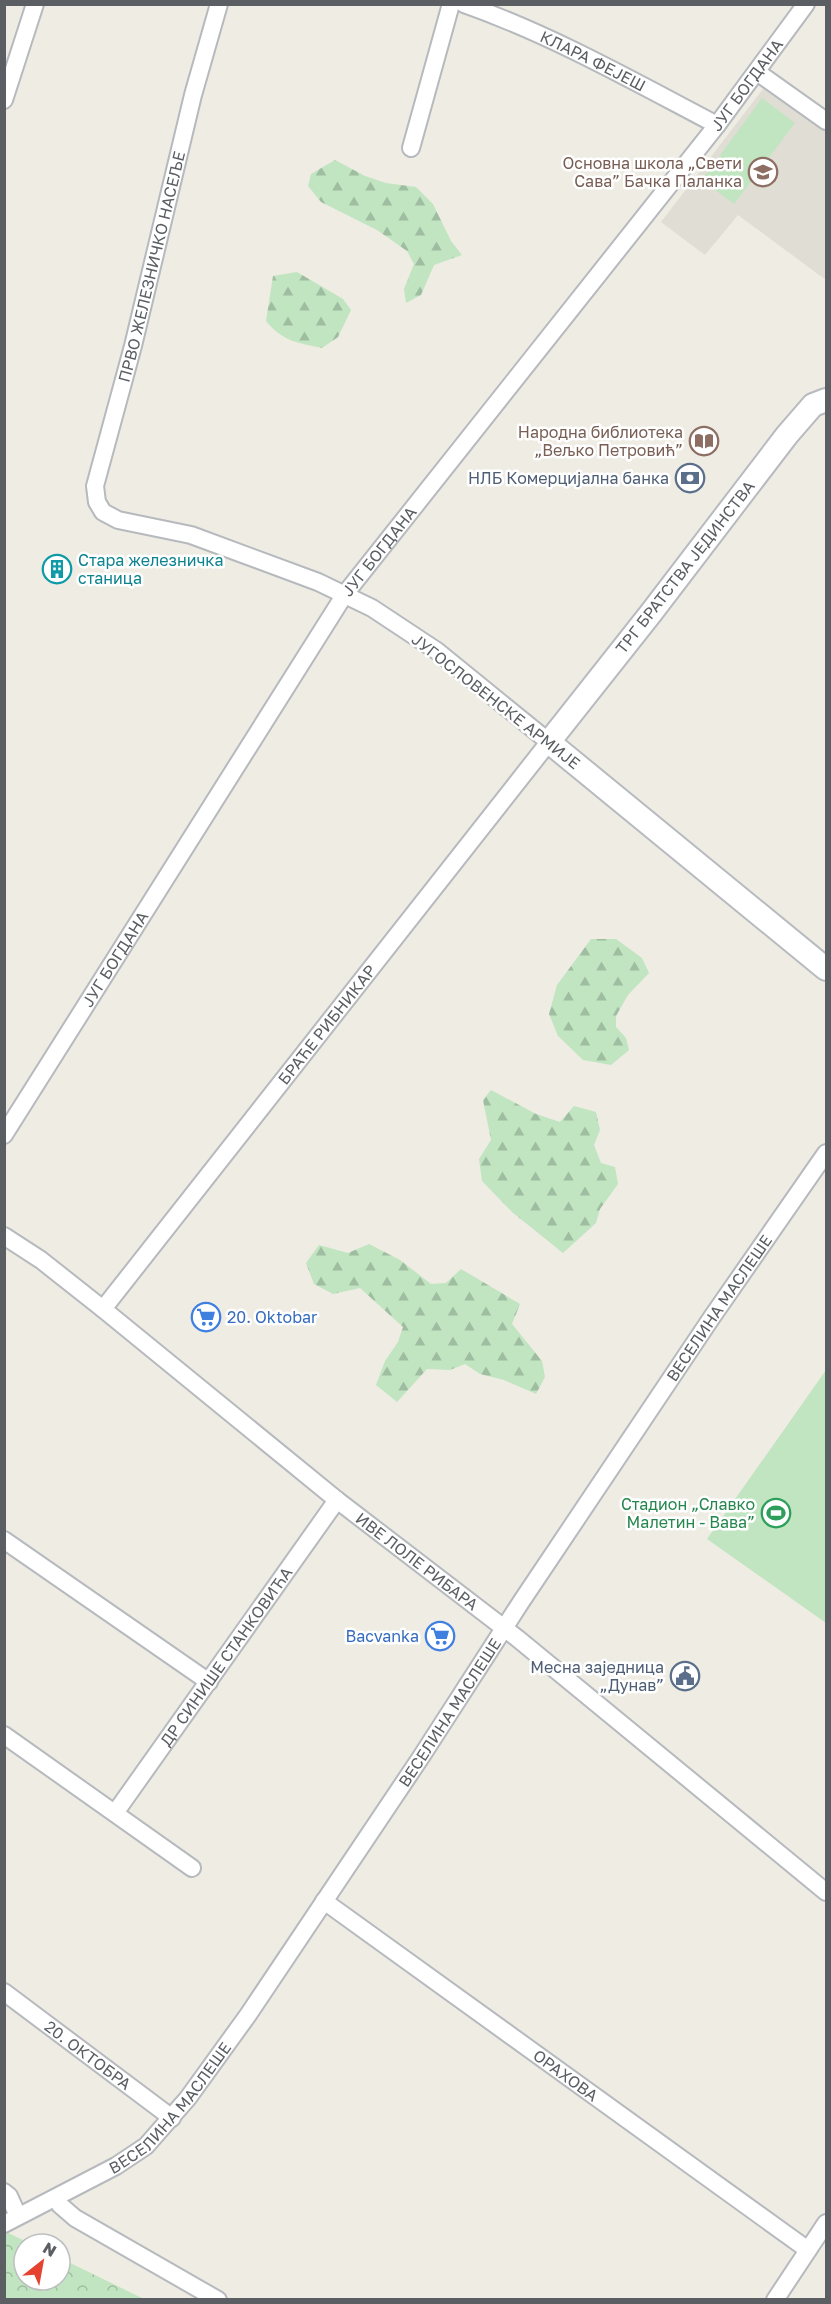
<svg xmlns="http://www.w3.org/2000/svg" width="831" height="2304" font-family="'Golos Text',sans-serif">
<style>
.education{fill:#e0ddd4}
.grass{fill:#c0e5c0}
.forest{fill:url(#forest-firs)}
.park{fill:url(#park-crowns)}
.lines{fill:none;stroke-linecap:round;stroke-linejoin:round}
.street-casing{stroke:#b6b9bd;stroke-width:20}
.secondary-casing{stroke:#b7babf;stroke-width:26}
.street{stroke:#fff;stroke-width:16}
.secondary{stroke:#fff;stroke-width:22}
.labels{text-anchor:middle;dominant-baseline:central;stroke-width:5;stroke-linejoin:round;paint-order:stroke}
.street-label{font-size:16px;fill:#5b5f64;stroke:#fff}
.education-label{font-size:16px;fill:#785e54;stroke:#fff;text-anchor:end}
.service-label{font-size:16px;fill:#4e5e75;stroke:#fff;text-anchor:end}
.culture-label{font-size:16px;fill:#0d838f;stroke:#fff;text-anchor:start}
.shop-label{font-size:16px;fill:#366cbe;stroke:#fff;text-anchor:start}
.leisure-label{font-size:16px;fill:#27864d;stroke:#fff;text-anchor:end}
</style>
<defs>
<pattern id="forest-firs" width="22" height="20" patternUnits="userSpaceOnUse" patternTransform="scale(1.5)"><rect width="22" height="20" fill="#c0e5c0"/><path d="M5 1l3.5 6h-7zM16 11l3.5 6h-7z" fill="#9fbda0"/></pattern>
<pattern id="park-crowns" width="20" height="18" patternUnits="userSpaceOnUse" patternTransform="scale(1.5)"><rect width="20" height="18" fill="#c0e5c0"/><path d="M2 6a3 3 0 1 1 6 0M12 15a3 3 0 1 1 6 0" fill="none" stroke="#9fbda0"/></pattern>
</defs>
<rect width="100%" height="100%" fill="#eeece3"/>
<polygon class="education" points="766,85 826,128 826,280 738,215 705,255 661,222"/>
<g class="grass">
<polygon points="762,98 795,123 734,204 702,180"/>
<polygon points="826,1370 826,1623 707,1539"/>
</g>
<g class="forest">
<polygon points="335,160 365,176 386,183 416,187 433,204 451,241 462,255 434,265 421,295 406,303 404,289 414,264 407,251 377,230 321,202 308,186 311,174"/>
<path d="M297,272L343,299L351,310L338,337L322,348C298,343 282,341 266,321L273,276Z"/>
<polygon points="591,939 616,939 642,958 649,973 628,995 616,1016 616,1027 626,1038 629,1050 611,1065 583,1060 558,1036 549,1014 557,985"/>
<polygon points="491,1090 536,1114 560,1122 574,1106 596,1112 600,1130 594,1145 601,1163 615,1167 618,1184 600,1209 596,1223 563,1253 512,1212 482,1181 479,1159 491,1140 483,1100"/>
<polygon points="369,1244 400,1260 431,1284 446,1283 461,1269 520,1304 512,1324 542,1361 545,1377 536,1394 504,1380 480,1374 465,1364 450,1370 427,1369 397,1402 376,1385 385,1361 398,1342 403,1327 360,1288 333,1294 314,1284 306,1263 319,1245 348,1253"/>
</g>
<polygon class="park" points="4,2231 31,2244 24,2244 24,2280 60,2280 60,2258 144,2299 5,2299"/>
<g class="lines">
<g class="street-casing">
<g id="street">
<path id="s1" d="M464,4C552,35 635,82 717,125"/>
<polyline points="757,72 826,121"/>
<polyline points="4,100 35,4"/>
<polyline points="411,148 451,4"/>
<path id="s2" d="M4,1135L345,594L717,125L806,4"/>
<path id="s3" d="M4,1236L41,1260L103,1309L337,1500L517,1638L826,1892"/>
<path id="s4" d="M103,1309L549,742L437,651L372,608L318,582L191,535L118,520L103,512L97,502L95,486L133,346L193,95L219,4"/>
<polyline points="4,1540 209,1682"/>
<polyline points="4,1735 192,1868"/>
<path id="s5" d="M115,1813L337,1500"/>
<path id="s6" d="M324,1901L808,2250"/>
<path id="s7" d="M4,1992L172,2118"/>
<polyline points="4,2192 9,2196 18,2216"/>
<polyline points="57,2198 60,2205 75,2218 218,2300"/>
<path id="s8" d="M4,2224L116,2166L146,2146L188,2098L248,2015L421,1757L521,1602L712,1317L826,1153"/>
<polyline points="775,2300 826,2223"/>
</g>
</g>
<g class="secondary-casing">
<polyline id="secondary" points="826,400 813,405 787,435 651,613 549,742 826,969"/>
</g>
<use href="#street" class="street"/>
<use href="#secondary" class="secondary"/>
</g>
<defs>
<g id="school-ring" transform="scale(1.5)"><circle r="9.5" fill="#fff" stroke="#8d6e63" stroke-width="1.5"/><path d="M0-5L7-2L0 1L-7-2ZM-4 1L0 2.5L4 1V4Q0 6-4 4Z" fill="#8d6e63"/></g>
<g id="library-ring" transform="scale(1.5)"><circle r="9.5" fill="#fff" stroke="#8d6e63" stroke-width="1.5"/><path d="M-6-4Q-3-5.5-.7-3.5V5Q-3 3-6 4ZM6-4Q3-5.5 .7-3.5V5Q3 3 6 4Z" fill="#8d6e63"/></g>
<g id="bank-ring" transform="scale(1.5)"><circle r="9.5" fill="#fff" stroke="#5c6f8a" stroke-width="1.5"/><path d="M-6-4H6V4H-6ZM0-2.3a2.3 2.3 0 1 0 0 4.6a2.3 2.3 0 1 0 0-4.6Z" fill="#5c6f8a"/></g>
<g id="building-ring" transform="scale(1.5)"><circle r="9.5" fill="#fff" stroke="#0f9aa8" stroke-width="1.5"/><path d="M-4-6H4V6H1V3H-1V6H-4ZM-2.5-4.3h1.7v1.8h-1.7ZM.8-4.3h1.7v1.8H.8ZM-2.5-1h1.7V.8h-1.7ZM.8-1h1.7V.8H.8Z" fill="#0f9aa8"/></g>
<g id="supermarket-ring" transform="scale(1.5)"><circle r="9.5" fill="#fff" stroke="#3f7fe0" stroke-width="1.5"/><path d="M-6-5.5h2.5l.6 2H6L4.5 2H-2.5L-4.4-4H-6ZM-1.5 3.2a1.3 1.3 0 1 0 .1 0ZM3 3.2a1.3 1.3 0 1 0 .1 0Z" fill="#3f7fe0"/></g>
<g id="stadium-ring" transform="scale(1.5)"><circle r="9.5" fill="#fff" stroke="#2e9e5b" stroke-width="1.5"/><path d="M0-5a6.5 5 0 1 0 0 10a6.5 5 0 1 0 0-10ZM-3.5-1.8h7v3.6h-7Z" fill="#2e9e5b"/></g>
<g id="civic-ring" transform="scale(1.5)"><circle r="9.5" fill="#fff" stroke="#5c6f8a" stroke-width="1.5"/><path d="M-.6-6.5H3V-4.5H.6V-3L4-1V1h2V6H-6V1h2V-1L-.6-3ZM-1.2 2.5V6h2.4V2.5Z" fill="#5c6f8a"/></g>
</defs>
<g fill-rule="evenodd">
<use href="#school-ring" x="763" y="172"/>
<use href="#library-ring" x="704" y="441"/>
<use href="#bank-ring" x="690" y="478"/>
<use href="#building-ring" x="57" y="569"/>
<use href="#supermarket-ring" x="206" y="1317"/>
<use href="#stadium-ring" x="776" y="1513"/>
<use href="#supermarket-ring" x="440" y="1636"/>
<use href="#civic-ring" x="685" y="1676"/>
</g>
<g class="labels">
<g class="street-label">
<text stroke="none"><textPath href="#s1" startOffset="141">КЛАРА ФЕЈЕШ</textPath></text>
<text stroke="none"><textPath href="#s2" startOffset="1288">ЈУГ БОГДАНА</textPath></text>
<text stroke="none"><textPath href="#s4" startOffset="1485">ПРВО ЖЕЛЕЗНИЧКО НАСЕЉЕ</textPath></text>
<text stroke="none"><textPath href="#s2" startOffset="694">ЈУГ БОГДАНА</textPath></text>
<text transform="translate(685 567) rotate(-52)">ТРГ БРАТСТВА ЈЕДИНСТВА</text>
<text transform="translate(496 701) rotate(38)">ЈУГОСЛОВЕНСКЕ АРМИЈЕ</text>
<text stroke="none"><textPath href="#s2" startOffset="208">ЈУГ БОГДАНА</textPath></text>
<text stroke="none"><textPath href="#s4" startOffset="362">БРАЋЕ РИБНИКАР</textPath></text>
<text stroke="none"><textPath href="#s8" startOffset="1178">ВЕСЕЛИНА МАСЛЕШЕ</textPath></text>
<text stroke="none"><textPath href="#s3" startOffset="526">ИВЕ ЛОЛЕ РИБАРА</textPath></text>
<text stroke="none"><textPath href="#s5" startOffset="192">ДР СИНИШЕ СТАНКОВИЋА</textPath></text>
<text stroke="none"><textPath href="#s8" startOffset="692">ВЕСЕЛИНА МАСЛЕШЕ</textPath></text>
<text stroke="none"><textPath href="#s7" startOffset="105">20. ОКТОБРА</textPath></text>
<text stroke="none"><textPath href="#s6" startOffset="298">ОРАХОВА</textPath></text>
<text stroke="none"><textPath href="#s8" startOffset="206">ВЕСЕЛИНА МАСЛЕШЕ</textPath></text>
</g>
<g class="education-label">
<text x="742" y="163">Основна школа „Свети<tspan x="742" dy="18">Сава” Бачка Паланка</tspan></text>
<text x="683" y="432">Народна библиотека<tspan x="683" dy="18">„Вељко Петровић”</tspan></text>
</g>
<g class="service-label">
<text x="669" y="478">НЛБ Комерцијална банка</text>
<text x="664" y="1667">Месна заједница<tspan x="664" dy="18">„Дунав”</tspan></text>
</g>
<g class="culture-label">
<text x="78" y="560">Стара железничка<tspan x="78" dy="18">станица</tspan></text>
</g>
<g class="shop-label">
<text x="227" y="1317">20. Oktobar</text>
<text x="419" y="1636" text-anchor="end">Bacvanka</text>
</g>
<g class="leisure-label">
<text x="755" y="1504">Стадион „Славко<tspan x="755" dy="18">Малетин - Вава”</tspan></text>
</g>
</g>
<rect width="831" height="2304" fill="none" stroke="#5b5f64" stroke-width="12"/>
<g transform="translate(42 2262) rotate(31)"><circle r="28" fill="#ffffff" stroke="#bdbfc1" stroke-width="1.5"/>
<path d="M0-4.5L10 22L0 15L-10 22Z" fill="#e64230"/>
<text y="-9" font-size="16" font-weight="bold" text-anchor="middle" fill="#5b5f64">N</text>
</g>
</svg>
